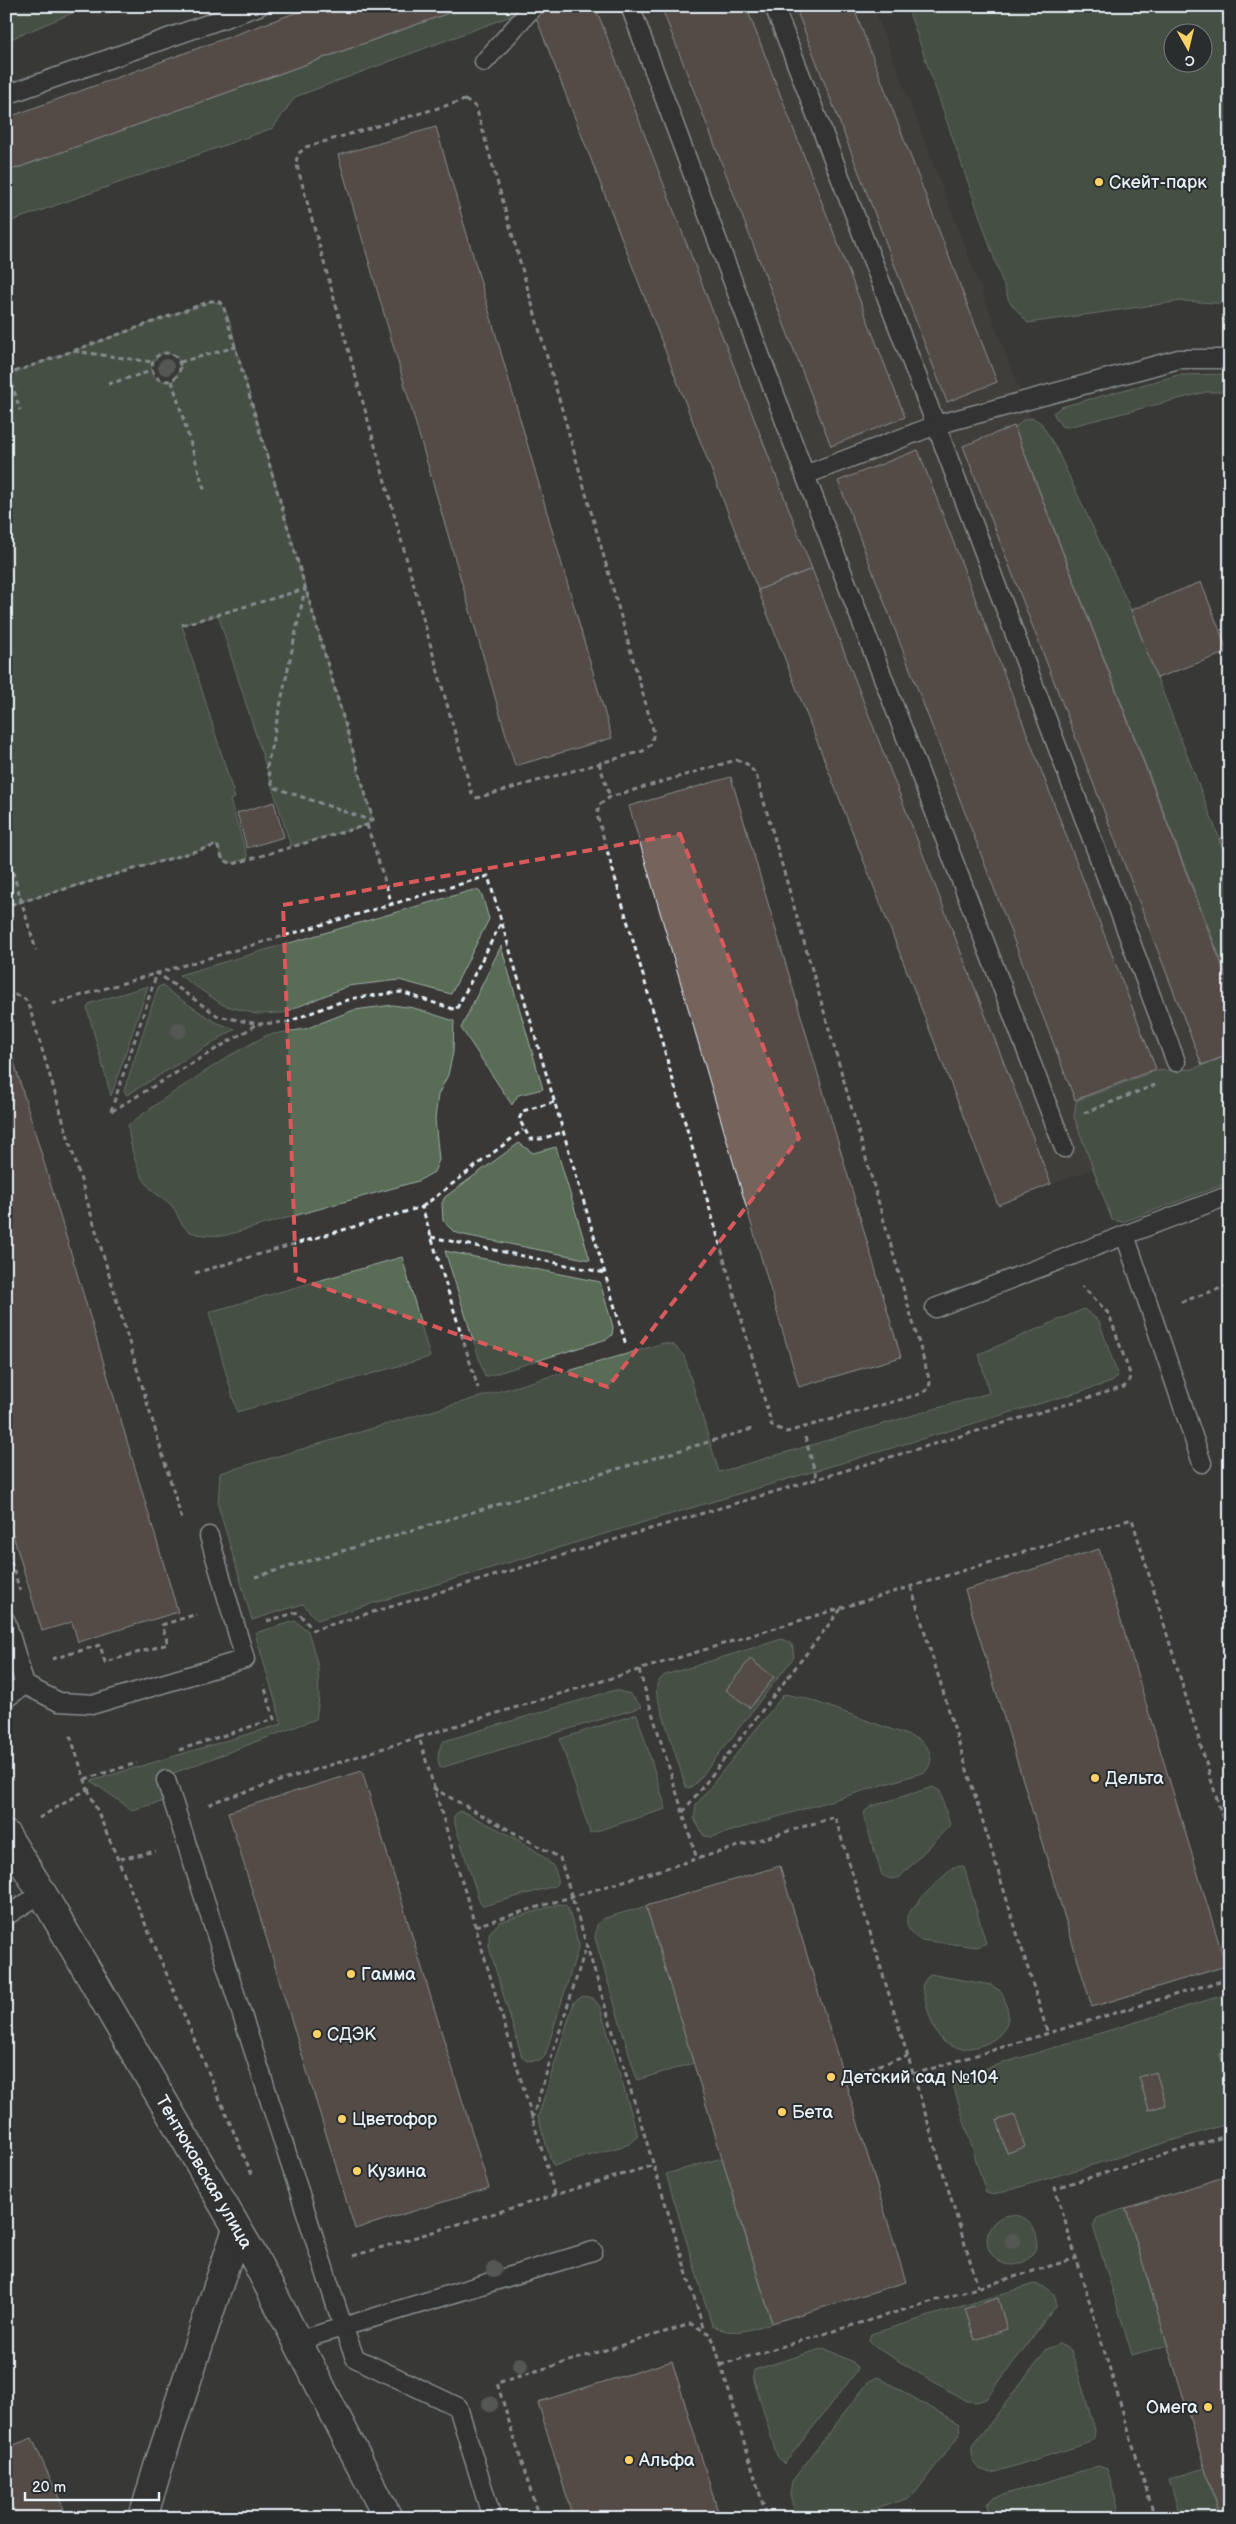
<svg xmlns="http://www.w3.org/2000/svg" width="1236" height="2524" font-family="'Balsamiq Sans',sans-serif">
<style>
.built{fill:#4b4542}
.green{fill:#596c56;stroke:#a0aea7;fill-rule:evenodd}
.building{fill:#75645c;stroke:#e8f1f8}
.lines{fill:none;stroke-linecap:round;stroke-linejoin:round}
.lane-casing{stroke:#e8f1f8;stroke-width:21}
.street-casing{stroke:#e8f1f8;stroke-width:31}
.secondary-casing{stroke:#e8f1f8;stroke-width:31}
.path{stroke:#e8f1f8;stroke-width:3;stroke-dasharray:5 4;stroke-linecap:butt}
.lane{stroke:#2a2d2e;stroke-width:18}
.street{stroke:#2a2d2e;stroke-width:28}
.secondary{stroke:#2a2d2e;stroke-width:28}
.tree{fill:#767d79}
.marked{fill:none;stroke:#da5a5c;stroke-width:4;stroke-dasharray:10 6;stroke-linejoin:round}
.poi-dot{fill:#ffd166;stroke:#2a2d2e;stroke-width:2}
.labels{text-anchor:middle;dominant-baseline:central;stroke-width:4;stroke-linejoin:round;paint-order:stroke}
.poi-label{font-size:18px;fill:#e8f1f8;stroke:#2a2d2e;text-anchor:start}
.street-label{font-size:18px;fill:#e8f1f8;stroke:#2a2d2e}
</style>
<rect width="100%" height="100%" fill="#393837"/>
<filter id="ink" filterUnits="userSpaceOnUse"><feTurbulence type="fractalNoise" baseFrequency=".02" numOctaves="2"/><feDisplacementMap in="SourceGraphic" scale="10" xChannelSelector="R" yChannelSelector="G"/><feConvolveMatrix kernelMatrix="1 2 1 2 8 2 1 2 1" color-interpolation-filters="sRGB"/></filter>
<g filter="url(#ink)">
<polygon class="built" points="532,6 873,6 1230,942 1230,1117 998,1205"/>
<g class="green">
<polygon points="6,6 89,6 6,41"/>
<polygon points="468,6 521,6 511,16 295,97 273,128 6,223 6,172"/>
<path d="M907,6H1230V304L1182,301L1028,323L1009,301ZM1174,32H1204V62H1174Z"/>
<path d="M211,301C229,301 232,333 236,347L373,821L367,825L291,846L218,615L182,625L235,798L230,800L248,858C225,866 226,866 217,845L6,906V375ZM163,353L172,354L179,360L180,370L172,381C159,383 149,376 152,362Z"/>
<polygon points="1230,374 1230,392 1206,392 1068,427 1061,426 1053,413 1061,407 1178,375"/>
<polygon points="1033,418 1041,423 1056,448 1131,610 1230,866 1230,983 1015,428 1023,420"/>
<polygon points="473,890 479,891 482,895 489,919 451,994 399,980 348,986 283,1013 256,1014 223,1005 179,975"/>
<polygon points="501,946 543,1089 518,1095 512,1105 461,1028"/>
<polygon points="163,985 168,991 215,1022 235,1029 127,1095 124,1091 158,987"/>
<polygon points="148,986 111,1096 87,1008 91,1003"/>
<path d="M393,1005L414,1008L454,1021L453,1052L448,1075L438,1095L435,1119L439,1160L434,1172L418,1181L223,1236C213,1235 197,1236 189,1231C179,1224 179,1215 172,1206C167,1200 161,1198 154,1192C137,1177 130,1147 128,1125L162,1100L229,1056L267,1035L305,1029L354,1010Z"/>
<polygon points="1230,1055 1230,1182 1123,1222 1112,1220 1074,1117 1076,1101 1155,1071 1193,1069"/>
<polygon points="519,1143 533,1153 556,1147 590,1260 464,1235 454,1232 443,1221 442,1203 445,1197"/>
<polygon points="445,1251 600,1282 613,1327 612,1335 607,1339 485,1377"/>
<polygon points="402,1257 430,1357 237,1412 209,1312"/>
<polygon points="1084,1309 1099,1321 1118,1376 1112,1382 317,1620 303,1604 252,1620 218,1505 220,1473 664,1343 674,1345 684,1356 719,1472 989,1393 979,1354"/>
<polygon points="295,1621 308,1631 318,1666 319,1698 316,1719 158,1779 165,1801 132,1810 91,1781 282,1724 255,1633"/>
<path d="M782,1639L792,1644L794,1657L698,1781L690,1788L686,1787L657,1696C655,1687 657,1681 665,1675Z"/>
<path d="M615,1690L630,1694L642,1707L440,1768C437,1757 437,1751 444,1741Z"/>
<path d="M784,1694L805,1698L918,1739C930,1747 936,1760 925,1772L712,1837L704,1836L694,1819L696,1805Z"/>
<polygon points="637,1714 666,1809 590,1833 560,1739"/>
<path d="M933,1787L940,1791L950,1825L900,1877C894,1880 888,1879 882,1875L864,1818L865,1811L872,1806Z"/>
<path d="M459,1811L466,1813C488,1825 537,1846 552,1865C556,1870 558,1877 557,1883L555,1886L483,1906L480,1903L454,1821V1816Z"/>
<path d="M962,1866L964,1867L986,1943L978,1947L920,1940C912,1935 905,1928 907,1917C909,1908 945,1875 953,1867Z"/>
<polygon points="559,1904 565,1905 568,1908 579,1945 545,2056 541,2060 527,2061 522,2057 489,1947 489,1933 500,1922"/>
<polygon points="646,1906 694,2063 637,2080 595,1938 597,1924 605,1918"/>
<path d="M930,1974L991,1985L1002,1992C1005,2001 1010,2012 1007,2022C1001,2045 960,2057 943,2041C930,2028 927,2004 922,1987L923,1983Z"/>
<polygon points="1230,1993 1230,2123 994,2195 986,2193 954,2088 955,2078"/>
<polygon points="583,1996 593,1998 600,2007 638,2136 630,2144 554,2166 551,2161 538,2117 574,2002"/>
<path d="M722,2158L772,2323C751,2329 732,2338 712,2325L666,2174Z"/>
<polygon points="1126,2208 1168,2345 1132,2355 1093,2226 1097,2218"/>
<circle cx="1012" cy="2240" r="25"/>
<path d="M1034,2284C1046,2286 1058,2292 1056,2306L986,2399L977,2402L966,2401L875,2347L869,2340L871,2334Z"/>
<polygon points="1059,2344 1071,2350 1095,2430 1094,2438 1088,2443 992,2473 979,2469 972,2461 972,2447 1047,2349"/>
<polygon points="824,2348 853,2362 858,2370 784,2464 777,2456 753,2377 754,2370"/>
<polygon points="878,2377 959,2424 960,2434 915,2493 907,2499 845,2518 796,2518 790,2494 792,2481 870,2380"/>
<polygon points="1098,2466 1107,2469 1121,2518 989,2518 987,2504 993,2498"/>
<polygon points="1205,2468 1220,2518 1181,2518 1169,2479"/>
</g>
<g class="building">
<polygon points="314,6 468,6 6,172 6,118"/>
<polygon points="558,6 595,6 812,569 758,590 535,15"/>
<polygon points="661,6 746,6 905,417 831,446"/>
<polygon points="795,6 853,6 997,382 947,402"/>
<polygon points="436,127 612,738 515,766 338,155"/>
<polygon points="1014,426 1230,986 1230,1054 1202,1065 963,446"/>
<polygon points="918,450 1156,1069 1075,1100 838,481"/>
<polygon points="812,569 1051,1184 998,1205 758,590"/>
<polygon points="1201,582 1228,652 1157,678 1131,610"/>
<polygon points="731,777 901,1357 799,1387 629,806"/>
<polygon points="274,802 284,837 247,848 237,813"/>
<polygon points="1230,835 1230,866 1219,839"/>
<polygon points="6,1035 178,1612 78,1642 72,1622 42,1631 6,1512"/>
<polygon points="1099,1549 1226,1966 1092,2007 965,1590"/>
<polygon points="750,1659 774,1677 750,1708 726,1690"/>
<polygon points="362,1771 489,2188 355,2229 228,1812"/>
<polygon points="780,1866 906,2282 772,2323 646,1906"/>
<polygon points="1230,2051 1230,2084 1220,2054"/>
<polygon points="1156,2072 1166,2105 1149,2110 1139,2077"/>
<polygon points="1015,2115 1025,2147 1007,2153 997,2120"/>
<polygon points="1230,2175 1230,2518 1220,2518 1126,2208"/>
<polygon points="6,2222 11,2235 6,2237"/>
<polygon points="998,2298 1007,2329 975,2340 965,2309"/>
<polygon points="672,2361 720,2518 573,2518 538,2402"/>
<polygon points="32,2438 68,2518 18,2518 6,2493 6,2448"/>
</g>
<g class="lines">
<g class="lane-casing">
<g id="lane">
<polyline points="630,6 805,475 1064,1148"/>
<polyline points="774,6 936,425 1176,1062"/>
<polyline points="484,62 534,6"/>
<polyline points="6,95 259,6"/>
<polyline points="805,475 936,425 1179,359 1230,359"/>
<polyline points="935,1308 1125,1235"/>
<polyline points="1202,1463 1125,1235 1230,1195"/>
<polyline points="6,1621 25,1685 59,1702 95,1704 245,1659 209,1536"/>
<polyline points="6,1698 25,1685"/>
<polyline points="166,1780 343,2327 355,2358 458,2407 492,2518"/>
<polyline points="6,1916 42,1893"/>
<polyline points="297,2341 593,2251"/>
</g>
</g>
<g class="street-casing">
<polyline id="street" points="143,2518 158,2467 237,2229"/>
</g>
<g class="secondary-casing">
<g id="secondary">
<path id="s1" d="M6,1835L42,1893L255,2259L388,2518"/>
</g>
</g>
<g class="path">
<polygon points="465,100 476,107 654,733 651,744 643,751 477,798 472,794 296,162 298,154 306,147"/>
<polyline points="74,351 152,362"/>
<circle cx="166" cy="367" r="14"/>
<polyline points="180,362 236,347"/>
<polyline points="9,374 20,410"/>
<polyline points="6,375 211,301 218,301 223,305 373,820 367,825 233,864 223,860 217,845 6,906"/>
<polyline points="172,381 205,492"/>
<polyline points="108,384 152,371"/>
<polyline points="182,625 305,589 267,767 273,787 372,821"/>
<polygon points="736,760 747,764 756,774 930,1382 929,1389 920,1394 787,1432 772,1426 597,815 599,805 610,797"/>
<polyline points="599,763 610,797"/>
<polyline points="367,825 392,904"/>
<polyline points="10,863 36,950"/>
<polyline points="6,998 16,995 25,999 30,1009 182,1520"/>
<polyline points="52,1004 488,876 626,1345"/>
<polyline points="554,1102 523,1111 519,1119 530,1139 541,1139 563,1132"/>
<polyline points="111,1111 157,973 218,1016 258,1024 288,1022 331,1005 355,998 401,992 456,1010 502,921"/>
<polyline points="112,1111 258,1024"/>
<polyline points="1084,1113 1155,1085"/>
<polyline points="422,1207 523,1130"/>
<polyline points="431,1237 605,1273"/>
<polyline points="195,1273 422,1207 478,1388"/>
<polyline points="1181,1302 1230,1285"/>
<polyline points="805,1437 817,1479"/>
<polyline points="6,1544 20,1591"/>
<polyline points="255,1577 755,1428"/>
<polyline points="911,1587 1048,2034"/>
<polyline points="267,1621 298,1612 313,1630 1124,1387 1129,1381 1130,1374 1109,1314 1082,1286"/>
<polyline points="52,1659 100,1645 105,1662 168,1644 162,1625 197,1614"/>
<polyline points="639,1670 697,1859"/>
<polyline points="419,1737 1132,1519 1230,1842"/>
<polyline points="179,1750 274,1719 264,1685"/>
<polyline points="85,1779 137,1763"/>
<polyline points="433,1788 560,1858 704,2330"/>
<polyline points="88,1789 252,2175"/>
<polyline points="209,1805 216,1801 419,1737 555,2194"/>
<polyline points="683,1812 841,1609"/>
<polyline points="39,1818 88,1789 70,1735"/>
<polyline points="120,1859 156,1851"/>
<polyline points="475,1926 835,1817 978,2287"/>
<polyline points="914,2074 1230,1978"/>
<polyline points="844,2076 908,2056"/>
<polyline points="532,2119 587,1944"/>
<polyline points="353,2256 654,2165"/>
<polyline points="720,2365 1077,2258"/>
<polyline points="539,2518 497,2383 691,2324 710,2334 714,2342 767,2518"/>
<polyline points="1155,2518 1055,2188 1230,2135"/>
</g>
<use href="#lane" class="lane"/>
<use href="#street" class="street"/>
<use href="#secondary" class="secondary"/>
</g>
<g class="tree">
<circle cx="166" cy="367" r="8"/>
<circle cx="179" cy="1030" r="8"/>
<circle cx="1013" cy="2241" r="8"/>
<circle cx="494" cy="2269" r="8"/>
<circle cx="520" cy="2365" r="8"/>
<circle cx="490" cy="2404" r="8"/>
</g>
</g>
<path d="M0 0H1236V2524H0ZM680,834L799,1138L608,1387L296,1278L283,905Z" fill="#393837" fill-opacity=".55" fill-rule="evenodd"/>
<path class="marked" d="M680,834L799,1138L608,1387L296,1278L283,905Z"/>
<g class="poi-dot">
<circle cx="1099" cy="182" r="5"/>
<circle cx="1095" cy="1778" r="5"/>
<circle cx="351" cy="1974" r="5"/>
<circle cx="317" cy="2034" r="5"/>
<circle cx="831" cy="2077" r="5"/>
<circle cx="782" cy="2112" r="5"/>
<circle cx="342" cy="2119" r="5"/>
<circle cx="357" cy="2171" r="5"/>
<circle cx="1208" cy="2407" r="5"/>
<circle cx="629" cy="2460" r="5"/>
</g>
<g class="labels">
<g class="poi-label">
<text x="1109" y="182">Скейт-парк</text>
<text x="1105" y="1778">Дельта</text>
<text x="361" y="1974">Гамма</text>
<text x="327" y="2034">СДЭК</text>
<text x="841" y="2077">Детский сад №104</text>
<text x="792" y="2112">Бета</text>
<text x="352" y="2119">Цветофор</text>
<text x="367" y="2171">Кузина</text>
<text x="1198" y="2407" text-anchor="end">Омега</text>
<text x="639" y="2460">Альфа</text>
</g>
<g class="street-label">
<text stroke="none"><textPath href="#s1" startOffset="391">Тентюковская улица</textPath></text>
</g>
</g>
<rect width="1236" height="2524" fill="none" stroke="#2a2d2e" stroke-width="25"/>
<rect x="12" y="12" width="1211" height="2499" fill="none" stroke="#e8f1f8" stroke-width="2" filter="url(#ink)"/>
<g transform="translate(1188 48) rotate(172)"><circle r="24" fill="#2a2d2e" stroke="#767b7f"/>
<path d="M0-4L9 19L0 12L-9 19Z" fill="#ffd166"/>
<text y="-8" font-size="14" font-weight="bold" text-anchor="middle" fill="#e8f1f8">С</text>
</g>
<path d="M25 2492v8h134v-8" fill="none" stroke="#e8f1f8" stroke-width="2.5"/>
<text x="32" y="2492" font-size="15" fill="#e8f1f8" stroke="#2a2d2e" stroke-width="4" paint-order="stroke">20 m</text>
</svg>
